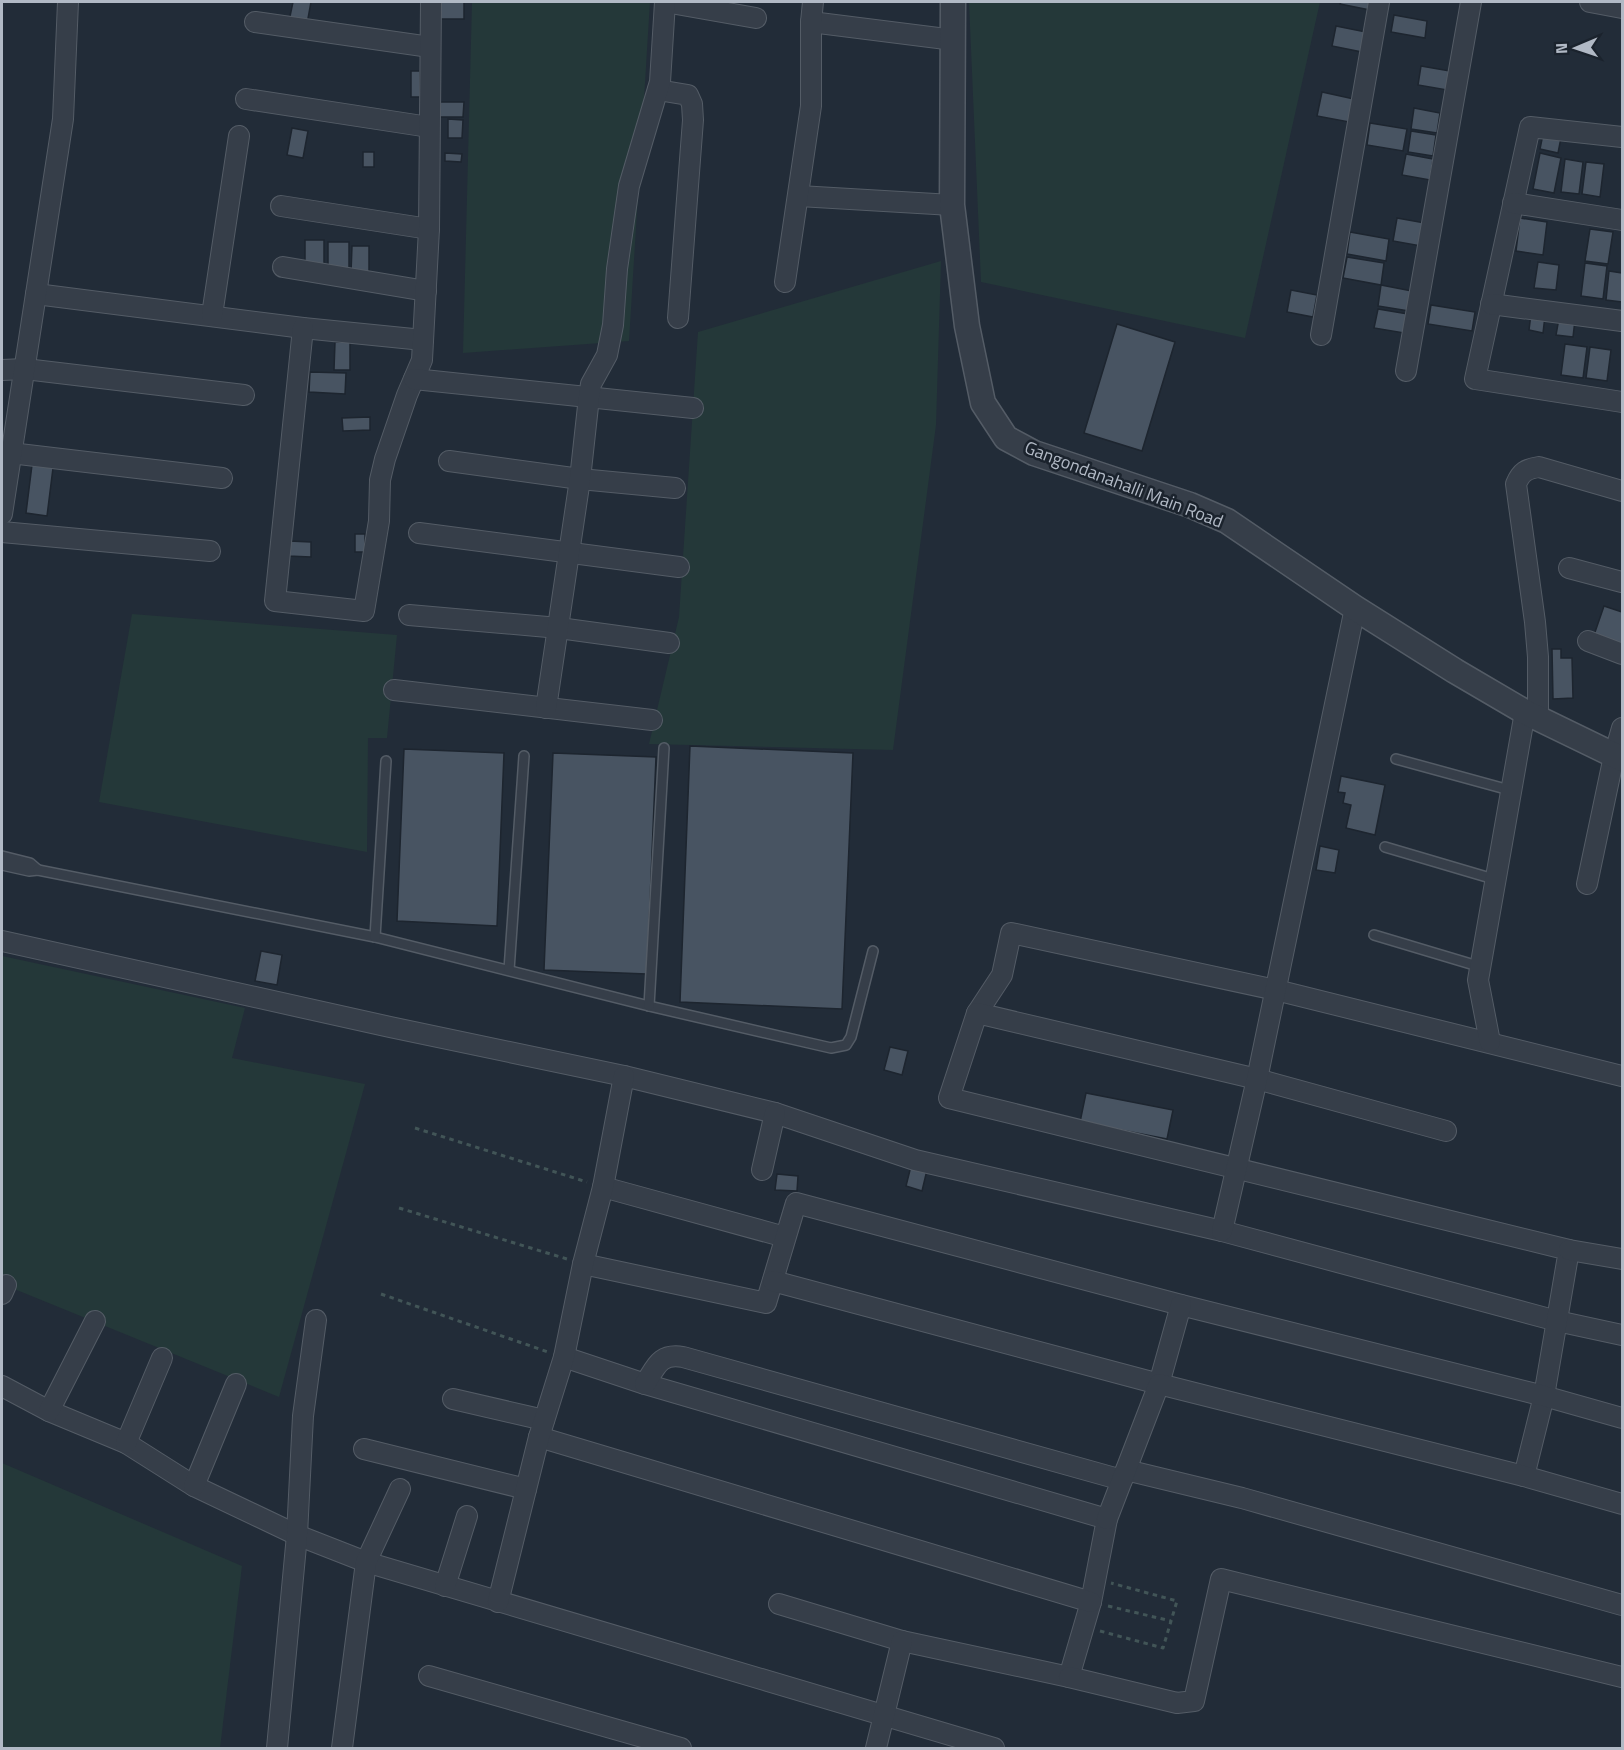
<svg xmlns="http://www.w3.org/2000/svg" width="1624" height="1750" font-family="'Titillium Web',sans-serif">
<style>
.green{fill:#243839}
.building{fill:#485462;stroke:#1d252f;stroke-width:1.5}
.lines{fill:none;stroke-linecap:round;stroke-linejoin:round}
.service-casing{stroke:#545c66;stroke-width:12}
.minor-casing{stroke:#545c66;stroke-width:22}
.tertiary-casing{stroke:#545c66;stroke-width:27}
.path{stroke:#425557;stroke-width:3;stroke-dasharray:4.5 4.5;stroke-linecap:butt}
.service{stroke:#363e49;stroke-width:9}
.minor{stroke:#363e49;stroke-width:20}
.tertiary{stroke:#363e49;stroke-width:24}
.labels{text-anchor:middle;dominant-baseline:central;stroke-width:5;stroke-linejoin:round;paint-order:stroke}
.street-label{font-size:18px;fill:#b1b9c5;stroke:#1b232d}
</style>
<rect width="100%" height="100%" fill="#222c38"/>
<g class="green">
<polygon points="472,2 650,2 629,341 463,353"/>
<polygon points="969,2 1320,2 1245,338 981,282"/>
<polygon points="941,261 936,425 893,750 649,744 679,617 698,332"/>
<polygon points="132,614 397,635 387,738 368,738 367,852 99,802"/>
<polygon points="2,956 245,1008 232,1058 365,1084 279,1397 2,1284"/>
<polygon points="2,1463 242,1566 220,1748 2,1748"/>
</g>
<g class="building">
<polygon points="293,2 311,2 307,24 289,21"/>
<rect x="437" y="2" width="27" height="17"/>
<polygon points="1341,2 1372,2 1370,10 1340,4"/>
<polygon points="1394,15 1427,21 1425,38 1391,32"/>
<polygon points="1336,26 1366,32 1362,52 1332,46"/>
<polygon points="1421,66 1450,71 1447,90 1418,85"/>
<rect x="411" y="71" width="9" height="26"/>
<polygon points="1322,92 1354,99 1349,122 1317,116"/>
<polygon points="434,102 464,102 463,117 434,117"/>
<polygon points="1414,108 1440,113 1437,133 1411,129"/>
<polygon points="448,119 463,120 462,138 448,138"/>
<polygon points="1370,123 1407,129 1403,151 1367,145"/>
<polygon points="292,128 308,131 303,158 287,155"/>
<polygon points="1544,129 1562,133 1558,153 1540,149"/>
<polygon points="1411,131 1436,135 1433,156 1408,152"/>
<rect x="363" y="152" width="11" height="15"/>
<polygon points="445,153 462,154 461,162 445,161"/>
<polygon points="1540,153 1561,158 1554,193 1533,189"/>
<polygon points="1406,154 1433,159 1430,180 1402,175"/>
<polygon points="1565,159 1583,162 1579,194 1561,192"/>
<polygon points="1586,162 1604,164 1600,197 1582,194"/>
<polygon points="1397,218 1425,223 1421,246 1393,241"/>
<polygon points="1520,218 1547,222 1543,255 1516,251"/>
<polygon points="1590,229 1613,232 1608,264 1585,261"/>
<polygon points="1350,232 1389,239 1386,261 1347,254"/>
<polygon points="305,240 324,240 324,266 305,265"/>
<rect x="328" y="242" width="21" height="27"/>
<polygon points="352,246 369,246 369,273 351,273"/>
<polygon points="1347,257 1384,263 1381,285 1343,278"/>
<polygon points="1538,262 1559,265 1556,290 1534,288"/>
<polygon points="1585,263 1607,266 1603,299 1581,296"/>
<polygon points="1609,271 1622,273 1622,302 1606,300"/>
<polygon points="1381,285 1412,291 1409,311 1378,306"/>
<polygon points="1291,290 1317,295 1313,317 1287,312"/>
<polygon points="1431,305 1475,312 1472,331 1428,324"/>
<polygon points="1378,309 1408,314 1404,333 1374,328"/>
<polygon points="1531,314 1545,316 1543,333 1529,330"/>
<polygon points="1559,318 1575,320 1573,337 1556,335"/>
<polygon points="1117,324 1175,342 1142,451 1084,433"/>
<polygon points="335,342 350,342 350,370 334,370"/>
<polygon points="1565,344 1587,347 1583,378 1561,375"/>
<polygon points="1590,347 1611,350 1607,381 1586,378"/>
<polygon points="310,372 346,373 345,394 309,392"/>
<polygon points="370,417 370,430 343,431 342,418"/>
<polygon points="33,457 54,460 47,516 26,513"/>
<rect x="355" y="534" width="10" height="18"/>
<polygon points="289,541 311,542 311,557 288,556"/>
<polygon points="1604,606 1622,612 1622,645 1594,635"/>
<polygon points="1552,649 1561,649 1561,658 1572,658 1573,698 1553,699"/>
<polygon points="690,746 853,753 842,1009 680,1002"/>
<polygon points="404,749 504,753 497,926 397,921"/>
<polygon points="553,753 656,757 647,974 544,970"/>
<polygon points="1341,776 1385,785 1375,835 1346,828 1351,805 1343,803 1345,793 1338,792"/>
<polygon points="1320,846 1339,850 1335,873 1316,870"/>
<polygon points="261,951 282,955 277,985 255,981"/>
<polygon points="890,1047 908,1051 902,1075 884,1070"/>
<polygon points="1086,1093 1173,1110 1167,1139 1080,1122"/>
<polygon points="911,1166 927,1170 922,1191 906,1186"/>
<polygon points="777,1174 798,1176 797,1191 775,1190"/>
</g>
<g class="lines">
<g class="service-casing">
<g id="service">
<polyline points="1396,759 1513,791"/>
<polyline points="1385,847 1497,880"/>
<polyline points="2,856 30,863 38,870 29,871 2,865"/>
<polyline points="38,870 375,937 649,1006 831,1048 846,1045 851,1037 873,951"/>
<polyline points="1374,935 1481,967"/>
<polyline points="375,937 386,761"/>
<polyline points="509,970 524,756"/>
<polyline points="649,1006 664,748"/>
</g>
</g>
<g class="minor-casing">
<g id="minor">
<polyline points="665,2 756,18"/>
<polyline points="1590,2 1622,8"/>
<polyline points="255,22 430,47"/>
<polyline points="811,22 954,40"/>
<polyline points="658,90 688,95 692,104 693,120 678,318"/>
<polyline points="246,99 429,127"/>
<polyline points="1622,137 1530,127 1475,379 1622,402"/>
<polyline points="799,196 952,205"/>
<polyline points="1513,203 1622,220"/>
<polyline points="281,206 429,229"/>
<polyline points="283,267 426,291"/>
<polyline points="785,282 811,106 811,22 813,2"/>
<polyline points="36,294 303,328 423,340"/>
<polyline points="1491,304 1622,321"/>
<polyline points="212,315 239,136"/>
<polyline points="303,328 275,601 364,611 379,521 380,480 385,459 407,395 422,360 429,229 431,2"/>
<polyline points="1321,335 1379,2"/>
<polyline points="2,370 25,369 244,395"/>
<polyline points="1406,371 1471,2"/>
<polyline points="414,379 693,408"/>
<polyline points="2,452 222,478"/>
<polyline points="449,461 580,479 675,488"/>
<polyline points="2,514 63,119 68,2"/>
<polyline points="2,532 210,551"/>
<polyline points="419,533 679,567"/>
<polyline points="1569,568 1622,582"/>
<polyline points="409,615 559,628 669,643"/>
<polyline points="1588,641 1622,654"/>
<polyline points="394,690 652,720"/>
<polyline points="546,708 580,479 589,397 591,384 607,355 613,325 617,269 629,186 660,82 665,2"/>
<path d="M1538,718V657L1535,622L1516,484C1521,472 1526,469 1539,467L1622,491"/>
<polyline points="1587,884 1614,756 1622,728"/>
<polyline points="2,941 390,1027 624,1076 775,1113 915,1160 1222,1231 1557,1321 1622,1335"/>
<polyline points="977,1013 1002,975 1011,933 1276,990 1622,1076"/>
<polyline points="1490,1042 1478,980 1525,712"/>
<polyline points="1446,1131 1257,1079 977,1013 949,1098 1569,1250 1544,1396 1524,1476"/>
<polyline points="762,1170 775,1113"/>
<polyline points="603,1187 785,1237"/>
<polyline points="1222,1231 1257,1079 1355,608"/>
<polyline points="1569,1250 1622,1259"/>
<polyline points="583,1264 766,1303 796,1203 1181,1305 1544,1396 1622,1418"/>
<polyline points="773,1281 1159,1384 1181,1305"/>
<polyline points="2,1294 6,1285"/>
<polyline points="564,1357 645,1384 1107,1519 1091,1602 1069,1677 902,1641 779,1604"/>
<path d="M645,1384C656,1367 659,1353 683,1357L1122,1480"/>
<polyline points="2,1386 49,1411 126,1443 194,1486 297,1535 366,1562 994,1748"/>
<polyline points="453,1399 544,1420"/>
<polyline points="49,1411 95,1321"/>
<polyline points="539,1437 1091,1602"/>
<polyline points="126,1443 162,1358"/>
<polyline points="364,1449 526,1489"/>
<polyline points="1126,1470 1242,1498 1622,1605"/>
<polyline points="194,1486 236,1384"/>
<polyline points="1107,1519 1159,1384 1524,1476 1622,1504"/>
<polyline points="445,1586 467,1516"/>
<polyline points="498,1602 539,1437 564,1357 583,1264 603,1187 624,1076"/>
<polyline points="429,1676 681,1748"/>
<polyline points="1069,1677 1177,1703 1194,1701 1221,1579 1622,1677"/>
<polyline points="277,1748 297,1535 303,1416 316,1320"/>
<polyline points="342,1748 366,1562 400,1489"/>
<polyline points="876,1748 902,1641"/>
</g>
</g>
<g class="tertiary-casing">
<polyline id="tertiary" points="953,2 952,205 967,326 983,403 1006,438 1034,453 1190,505 1227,521 1355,608 1455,671 1525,712 1622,759"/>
</g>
<g class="path">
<polyline points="415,1128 587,1182"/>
<polyline points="399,1208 567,1259"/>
<polyline points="381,1294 548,1352"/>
<polyline points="1108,1606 1171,1621"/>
<polyline points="1100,1631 1163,1648 1177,1601 1111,1583"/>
</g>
<use href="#service" class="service"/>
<use href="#minor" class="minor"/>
<use href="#tertiary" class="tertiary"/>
</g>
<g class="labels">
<g class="street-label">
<text transform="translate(1124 484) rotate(21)">Gangondanahalli Main Road</text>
</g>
</g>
<rect width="1624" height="1750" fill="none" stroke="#b1b9c5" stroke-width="6"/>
<g transform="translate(1576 48) rotate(268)" stroke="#1b232d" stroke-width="4.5" paint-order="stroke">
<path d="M0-4.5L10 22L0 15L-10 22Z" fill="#b1b9c5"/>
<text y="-9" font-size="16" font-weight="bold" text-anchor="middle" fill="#b1b9c5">N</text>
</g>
</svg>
